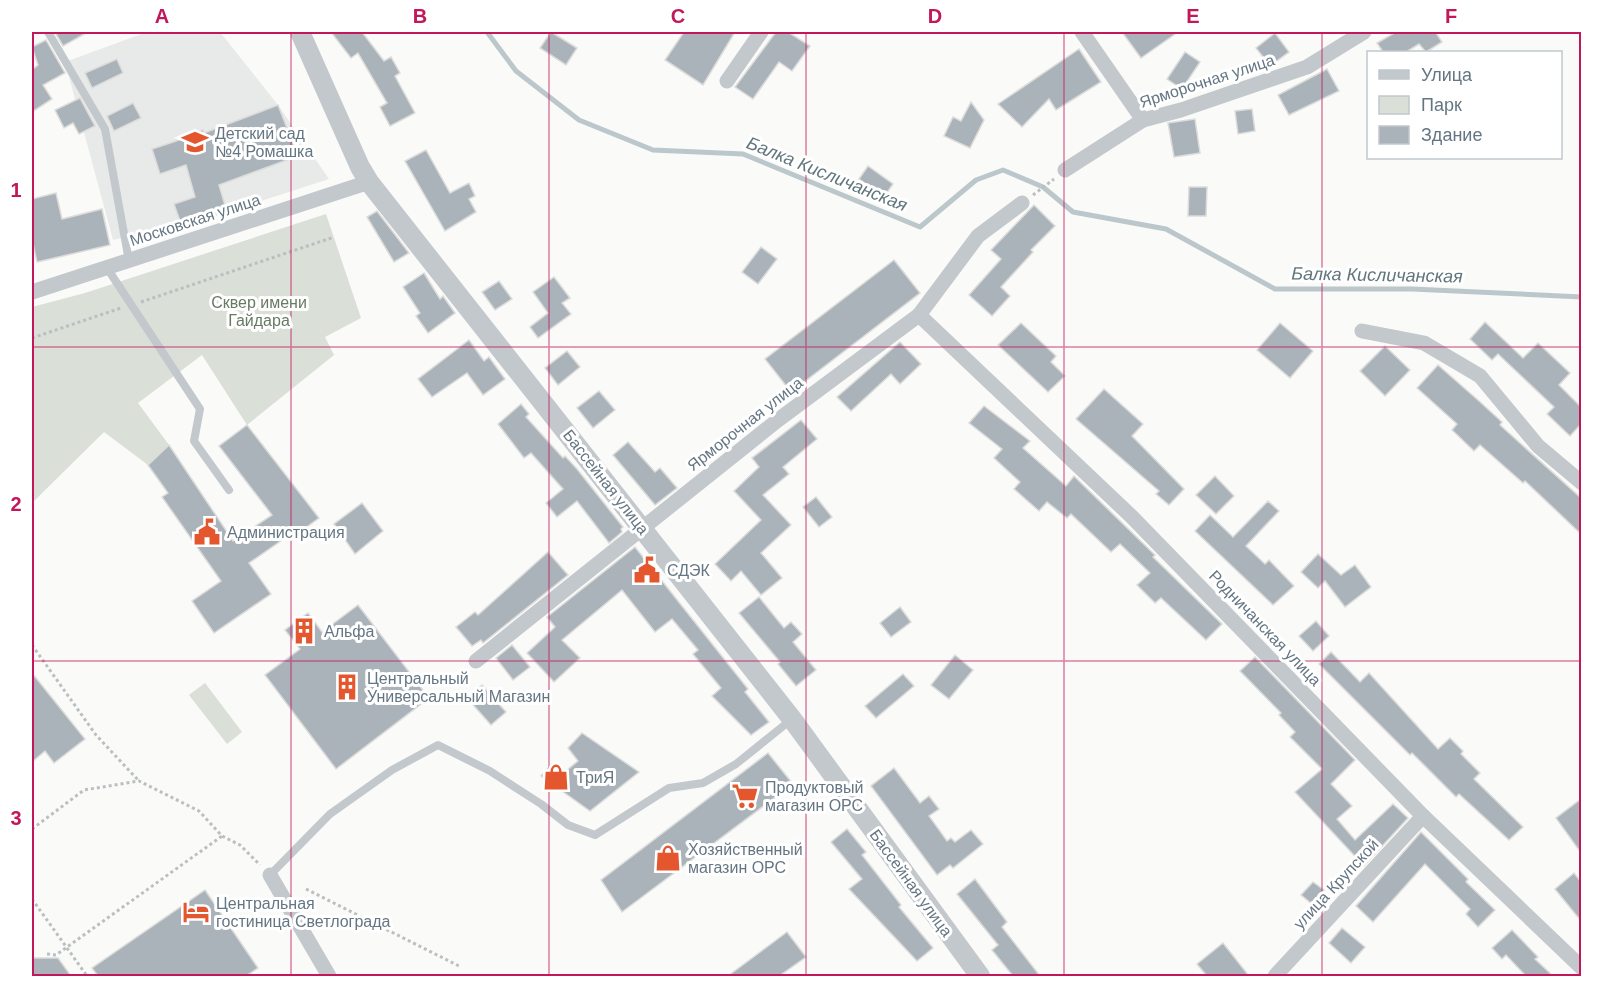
<svg xmlns="http://www.w3.org/2000/svg" width="1613" height="1008" font-family="Helvetica,sans-serif">
<style>
.built{fill:#e8e9e9}
.green{fill:#dadfd7}
.lines{fill:none;stroke-linecap:round;stroke-linejoin:round}
.stream{stroke:#bbc7cb;stroke-width:5}
.building{fill:#aab3b9;stroke:#dcdcda;stroke-width:1.5}
.path{stroke:#bbbfc2;stroke-width:3;stroke-dasharray:3 3;stroke-linecap:butt}
.service{stroke:#c3c8cc;stroke-width:8}
.minor{stroke:#c3c8cc;stroke-width:15}
.tertiary{stroke:#c3c8cc;stroke-width:20}
.grid{fill:none;stroke:#c2185b;stroke-width:1.5;stroke-opacity:0.55}
.labels{text-anchor:middle;dominant-baseline:central;stroke-width:6;stroke-linejoin:round;paint-order:stroke}
.street-label{font-size:16px;fill:#657683;stroke:#fff}
.poi-label{font-size:16px;fill:#657683;stroke:#fff;text-anchor:start}
.park-label{font-size:16px;fill:#687a64;stroke:#fff}
.water-label{font-size:18px;font-style:italic;fill:#60757c;stroke:#fff}
.neatline{fill:none;stroke:#c2185b;stroke-width:2}
.grid-label{font-size:20px;text-anchor:middle;font-weight:bold;fill:#c2185b}
</style>
<rect width="100%" height="100%" fill="#fafaf8"/>
<polygon class="built" points="147,32 220,32 278,105 329,179 227,212 113,240 65,62"/>
<g class="green">
<polygon points="326,214 361,318 325,337 334,355 247,425 202,355 138,403 169,445 148,465 104,432 32,503 32,307 85,293"/>
<polygon points="205,683 242,732 227,744 189,695"/>
</g>
<g class="lines">
<polyline class="stream" points="487,32 516,71 579,120 653,150 743,154 920,227 976,180 1003,170 1043,187 1073,212 1166,229 1275,289 1412,289 1582,297"/>
</g>
<g class="building">
<polygon points="61,32 88,32 63,46 56,34"/>
<polygon points="331,32 362,32 384,61 391,57 400,73 395,76 415,113 390,126 380,107 387,103 358,53 351,58"/>
<polygon points="551,32 577,48 566,65 540,48"/>
<polygon points="684,32 735,32 703,85 665,60"/>
<polygon points="776,32 788,32 810,46 792,71 779,62 753,99 735,87"/>
<polygon points="1122,32 1178,32 1141,58"/>
<polygon points="1396,32 1439,32 1436,33 1442,42 1426,52 1419,44 1406,52 1383,52 1377,43"/>
<polygon points="1275,33 1289,52 1270,66 1256,48"/>
<polygon points="46,40 65,73 43,85 52,99 32,112 32,67 33,69 38,65 32,47"/>
<polygon points="1079,49 1101,82 1056,110 1049,99 1022,127 998,104"/>
<polygon points="1185,52 1200,62 1182,89 1167,79"/>
<polygon points="117,59 123,73 92,88 85,73"/>
<polygon points="1327,69 1339,91 1289,115 1278,95"/>
<polygon points="80,98 95,126 79,134 73,123 64,128 55,110"/>
<polygon points="971,102 984,120 970,148 944,136 953,117 961,121"/>
<polygon points="133,103 141,118 114,131 107,116"/>
<polygon points="278,105 298,156 219,185 227,212 201,219 200,215 180,221 174,204 195,197 186,165 160,174 152,149 179,140 178,137 203,130 204,133"/>
<polygon points="1252,109 1255,131 1238,134 1235,111"/>
<polygon points="1195,119 1200,153 1174,157 1168,123"/>
<polygon points="426,150 450,193 469,183 475,196 469,199 476,212 445,231 405,161"/>
<polygon points="868,166 893,184 884,197 859,179"/>
<polygon points="1189,187 1207,187 1206,216 1188,216"/>
<polygon points="56,193 62,219 102,209 110,245 37,262 32,239 32,199"/>
<polygon points="1034,205 1055,226 1031,250 1033,252 1001,287 1010,296 992,316 969,295 1001,259 991,250"/>
<polygon points="377,211 409,253 394,262 367,217"/>
<polygon points="761,247 777,259 758,284 742,272"/>
<polygon points="894,260 920,293 791,392 765,359"/>
<polygon points="424,273 440,299 443,296 455,313 428,333 416,316 420,313 403,287"/>
<polygon points="554,277 570,298 562,303 571,314 538,338 530,327 548,313 533,292"/>
<polygon points="499,281 512,299 495,310 482,292"/>
<polygon points="1485,322 1523,358 1538,343 1570,373 1559,385 1581,407 1581,424 1570,436 1547,414 1554,407 1498,354 1492,360 1470,339"/>
<polygon points="1021,323 1056,356 1051,362 1065,376 1048,392 998,345"/>
<polygon points="1280,323 1313,351 1290,378 1257,350"/>
<polygon points="469,340 484,361 489,357 505,379 483,395 467,373 432,397 418,379"/>
<polygon points="900,342 921,364 900,384 891,374 851,411 837,397"/>
<polygon points="1385,346 1410,370 1385,396 1360,371"/>
<polygon points="567,351 580,367 558,385 545,368"/>
<polygon points="1438,365 1479,401 1502,422 1500,425 1581,498 1581,534 1525,481 1523,483 1480,445 1474,451 1452,430 1457,424 1417,388"/>
<polygon points="1104,389 1143,424 1132,436 1184,489 1169,505 1156,494 1159,491 1076,419"/>
<polygon points="599,391 615,410 593,428 577,408"/>
<polygon points="521,404 529,414 526,417 563,458 565,456 577,469 623,527 621,529 622,532 609,543 577,501 557,517 546,503 563,489 531,453 524,458 498,424"/>
<polygon points="984,406 1030,441 1023,448 1066,486 1074,476 1079,481 1155,555 1153,557 1222,624 1206,640 1161,598 1155,603 1137,585 1150,573 1120,544 1111,552 1071,514 1067,518 1047,502 1039,511 1014,489 1020,482 994,458 1002,449 969,423"/>
<polygon points="801,420 817,439 783,467 789,474 763,495 791,525 761,553 782,578 761,595 741,571 731,581 715,564 761,520 734,491 759,467 752,458"/>
<polygon points="247,425 319,518 290,539 288,536 249,563 271,594 214,633 192,601 221,581 162,497 168,493 148,465 169,445 233,541 272,515 219,446"/>
<polygon points="628,442 655,472 660,468 677,488 655,505 613,455"/>
<polygon points="1215,476 1234,496 1216,514 1196,495"/>
<polygon points="816,497 832,517 819,527 803,507"/>
<polygon points="1268,501 1279,511 1246,546 1265,564 1269,560 1294,586 1273,605 1195,531 1210,515 1233,537"/>
<polygon points="362,503 383,531 355,554 334,524"/>
<polygon points="635,547 748,689 745,692 769,722 751,735 712,696 721,688 693,654 698,650 672,619 655,632 622,590 562,640 580,658 554,682 527,653 555,627 547,617"/>
<polygon points="548,552 568,575 483,643 481,640 472,646 456,627 475,612 478,615"/>
<polygon points="1318,554 1341,575 1355,565 1371,587 1345,607 1325,581 1318,588 1301,572"/>
<polygon points="759,597 784,628 791,622 802,634 793,642 816,670 796,686 778,664 780,662 739,613"/>
<polygon points="358,605 429,698 336,769 265,675 300,649 285,630 308,613 322,632"/>
<polygon points="900,607 911,622 891,637 880,623"/>
<polygon points="1316,621 1329,636 1313,651 1299,636"/>
<polygon points="512,645 530,667 513,680 496,658"/>
<polygon points="1331,652 1360,682 1369,673 1438,749 1450,738 1463,751 1461,754 1480,773 1474,779 1523,827 1509,840 1459,794 1456,797 1412,753 1410,755 1319,664"/>
<polygon points="955,655 973,670 949,699 931,685"/>
<polygon points="1255,657 1355,760 1331,784 1352,806 1337,819 1355,840 1393,804 1408,818 1364,866 1295,792 1322,769 1290,737 1295,732 1279,715 1281,713 1240,671"/>
<polygon points="32,673 85,739 54,763 45,751 32,762"/>
<polygon points="903,674 914,686 876,718 865,706"/>
<polygon points="482,685 506,712 491,725 467,698"/>
<polygon points="582,733 639,772 590,811 541,776 552,764 561,775 578,761 568,748"/>
<polygon points="768,753 793,784 622,912 601,880"/>
<polygon points="894,768 920,803 929,796 939,809 929,816 947,841 951,838 955,842 971,830 983,844 953,868 950,865 937,875 871,786"/>
<polygon points="1581,799 1581,853 1556,818"/>
<polygon points="847,829 866,852 862,855 901,905 899,907 933,948 917,961 849,889 862,879 831,842"/>
<polygon points="1421,832 1468,879 1466,882 1495,910 1478,927 1466,914 1470,909 1425,864 1373,922 1356,906"/>
<polygon points="1574,873 1581,882 1581,921 1555,889"/>
<polygon points="975,879 1007,922 1002,927 1040,976 1013,976 992,950 998,945 957,894"/>
<polygon points="1313,882 1324,890 1312,904 1301,895"/>
<polygon points="205,890 258,968 246,976 98,976 92,968"/>
<polygon points="1342,928 1365,947 1351,963 1329,943"/>
<polygon points="1512,930 1538,957 1535,959 1553,976 1526,976 1506,955 1502,959 1492,948"/>
<polygon points="787,932 806,957 779,976 728,976"/>
<polygon points="1223,943 1249,976 1207,976 1197,964"/>
<polygon points="32,958 58,958 71,976 32,976"/>
</g>
<g class="lines">
<g class="path">
<polyline points="1033,195 1054,179"/>
<polyline points="141,302 334,237"/>
<polyline points="32,338 121,308"/>
<polyline points="32,645 96,735 138,780"/>
<polyline points="32,829 84,790 139,781 199,811 222,836 240,845 260,865"/>
<polyline points="306,889 459,966"/>
<polyline points="32,899 87,976"/>
<polyline points="47,954 56,955 222,836"/>
</g>
<g class="service">
<polyline points="48,32 105,129 129,261"/>
<polyline points="107,268 200,409 194,441 229,490"/>
<polyline points="270,875 330,814 392,770 438,745 490,771 541,804 568,825 595,835 669,788 703,783 736,764 792,719"/>
</g>
<g class="minor">
<polyline points="1082,32 1143,120"/>
<polyline points="727,81 761,32"/>
<polyline points="1065,170 1143,120 1181,110 1307,67 1364,32"/>
<polyline points="32,292 369,182"/>
<polyline points="919,315 1131,516 1423,816 1582,968"/>
<polyline points="1362,331 1424,343 1480,376 1538,446 1582,483"/>
<polyline points="476,661 778,420 919,315 978,236 1022,203"/>
<polyline points="270,875 329,976"/>
<polyline points="1275,976 1423,816"/>
</g>
<polyline class="tertiary" points="300,32 360,167 369,182 792,719 980,976"/>
</g>
<path class="grid" d="M291,32V976M549,32V976M806,32V976M1064,32V976M1322,32V976M32,347H1582M32,661H1582"/>
<defs>
<g id="school-bare" transform="scale(2.07)"><path d="M0-5L7-2L0 1L-7-2ZM-4 1L0 2.5L4 1V4Q0 6-4 4Z" fill="#e4572e" stroke="#fff" stroke-width="2.5" paint-order="stroke"/></g>
<g id="civic-bare" transform="scale(2.07)"><path d="M-.6-6.5H3V-4.5H.6V-3L4-1V1h2V6H-6V1h2V-1L-.6-3ZM-1.2 2.5V6h2.4V2.5Z" fill="#e4572e" stroke="#fff" stroke-width="2.5" paint-order="stroke"/></g>
<g id="building-bare" transform="scale(2.07)"><path d="M-4-6H4V6H1V3H-1V6H-4ZM-2.5-4.3h1.7v1.8h-1.7ZM.8-4.3h1.7v1.8H.8ZM-2.5-1h1.7V.8h-1.7ZM.8-1h1.7V.8H.8Z" fill="#e4572e" stroke="#fff" stroke-width="2.5" paint-order="stroke"/></g>
<g id="shop-bare" transform="scale(2.07)"><path d="M-5-2.5h2.3a2.7 3.5 0 0 1 5.4 0H5L5.5 6h-11ZM-1.5-2.5h3a1.5 2.3 0 0 0-3 0Z" fill="#e4572e" stroke="#fff" stroke-width="2.5" paint-order="stroke"/></g>
<g id="supermarket-bare" transform="scale(2.07)"><path d="M-6-5.5h2.5l.6 2H6L4.5 2H-2.5L-4.4-4H-6ZM-1.5 3.2a1.3 1.3 0 1 0 .1 0ZM3 3.2a1.3 1.3 0 1 0 .1 0Z" fill="#e4572e" stroke="#fff" stroke-width="2.5" paint-order="stroke"/></g>
<g id="hotel-bare" transform="scale(2.07)"><path d="M-6-4.5h1.5V1H6V5H4.5V3h-9V5H-6ZM-4 0a1.8 1.8 0 1 1 3.6 0ZM.5 0V-2.5h3Q6-2.5 6 0Z" fill="#e4572e" stroke="#fff" stroke-width="2.5" paint-order="stroke"/></g>
</defs>
<g fill-rule="evenodd">
<use href="#school-bare" x="195" y="142"/>
<use href="#civic-bare" x="207" y="532"/>
<use href="#civic-bare" x="647" y="570"/>
<use href="#building-bare" x="304" y="631"/>
<use href="#building-bare" x="347" y="687"/>
<use href="#shop-bare" x="556" y="777"/>
<use href="#supermarket-bare" x="745" y="796"/>
<use href="#shop-bare" x="668" y="858"/>
<use href="#hotel-bare" x="196" y="912"/>
</g>
<g class="labels">
<g class="street-label">
<text transform="translate(1207 81) rotate(-18)">Ярморочная улица</text>
<text transform="translate(195 220) rotate(-18)">Московская улица</text>
<text transform="translate(745 424) rotate(-38)">Ярморочная улица</text>
<text transform="translate(606 482) rotate(52)">Бассейная улица</text>
<text transform="translate(1265 628) rotate(46)">Родничанская улица</text>
<text transform="translate(911 883) rotate(54)">Бассейная улица</text>
<text transform="translate(1336 884) rotate(-47)">улица Крупской</text>
</g>
<g class="poi-label">
<text x="215" y="133">Детский сад<tspan x="215" dy="18">№4 Ромашка</tspan></text>
<text x="227" y="532">Администрация</text>
<text x="667" y="570">СДЭК</text>
<text x="324" y="631">Альфа</text>
<text x="367" y="678">Центральный<tspan x="367" dy="18">Универсальный Магазин</tspan></text>
<text x="576" y="777">ТриЯ</text>
<text x="765" y="787">Продуктовый<tspan x="765" dy="18">магазин ОРС</tspan></text>
<text x="688" y="849">Хозяйственный<tspan x="688" dy="18">магазин ОРС</tspan></text>
<text x="216" y="903">Центральная<tspan x="216" dy="18">гостиница Светлограда</tspan></text>
</g>
<g class="park-label">
<text x="259" y="302">Сквер имени<tspan x="259" dy="18">Гайдара</tspan></text>
</g>
<g class="water-label">
<text transform="translate(827 174) rotate(22)">Балка Кисличанская</text>
<text transform="translate(1377 275) rotate(1)">Балка Кисличанская</text>
</g>
</g>
<rect width="1613" height="1008" fill="none" stroke="#ffffff" stroke-width="66"/>
<rect x="1367" y="51" width="195" height="108" fill="#ffffff" stroke="#c1c8cd" stroke-width="1.5"/>
<rect x="1379" y="70" width="30" height="9" fill="#c3c8cc" stroke="#c1c8cd" stroke-width="1.5"/>
<text x="1421" y="81" font-size="18" fill="#657683">Улица</text>
<rect x="1379" y="96" width="30" height="18" fill="#dadfd7" stroke="#c1c8cd" stroke-width="1.5"/>
<text x="1421" y="111" font-size="18" fill="#657683">Парк</text>
<rect x="1379" y="126" width="30" height="18" fill="#aab3b9" stroke="#c1c8cd" stroke-width="1.5"/>
<text x="1421" y="141" font-size="18" fill="#657683">Здание</text>
<rect x="33" y="33" width="1547" height="942" class="neatline"/>
<g class="grid-label">
<text x="162" y="23">A</text>
<text x="420" y="23">B</text>
<text x="678" y="23">C</text>
<text x="935" y="23">D</text>
<text x="1193" y="23">E</text>
<text x="1451" y="23">F</text>
<text x="16" y="197">1</text>
<text x="16" y="511">2</text>
<text x="16" y="825">3</text>
</g>
</svg>
